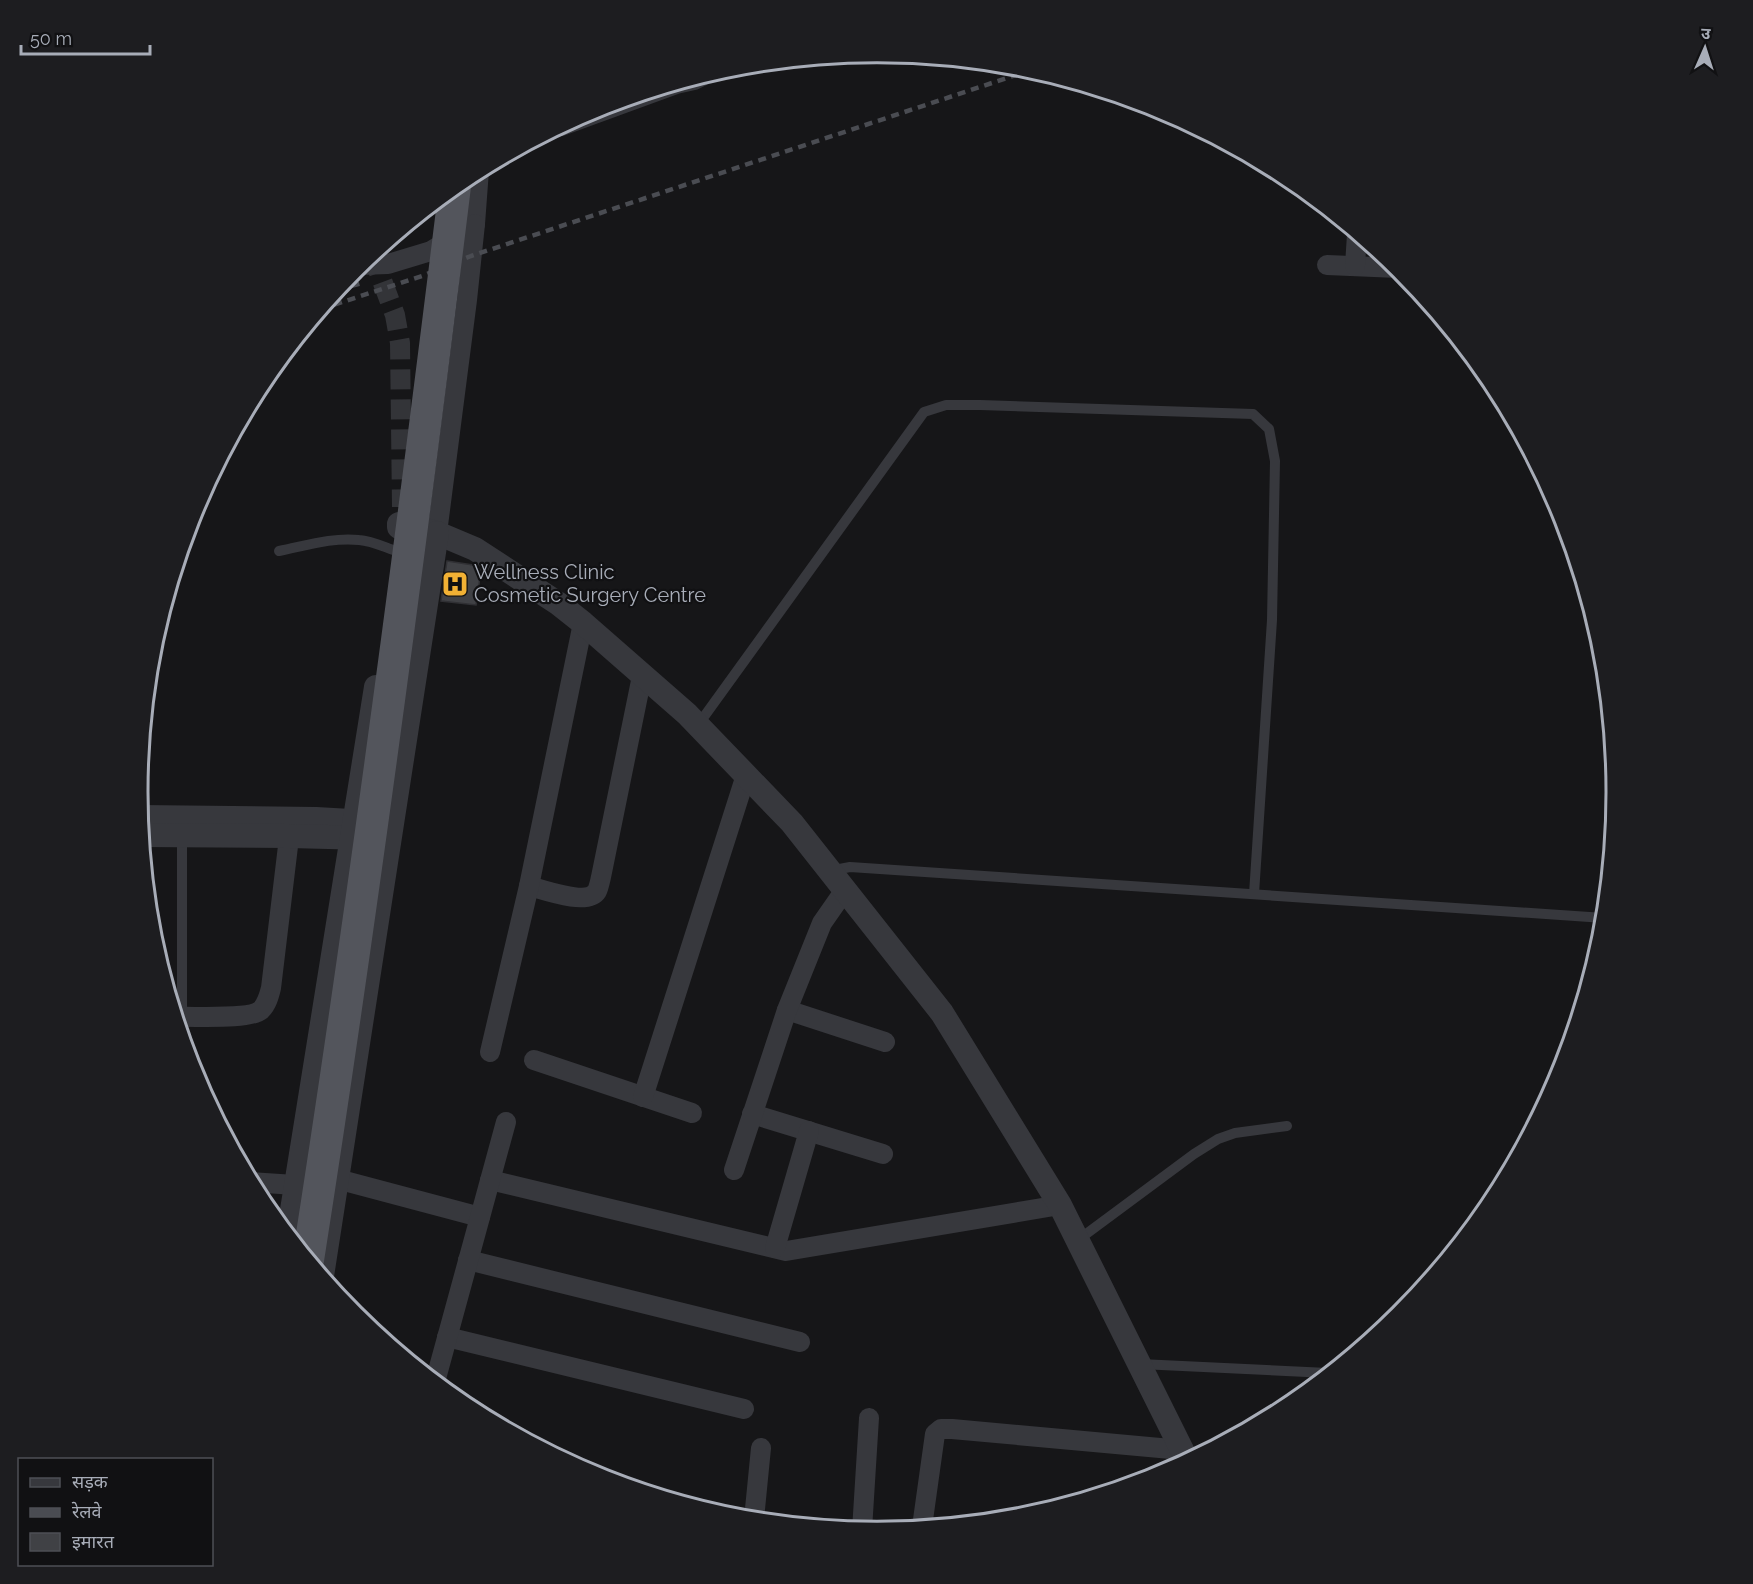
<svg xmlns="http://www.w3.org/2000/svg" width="1753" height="1584" font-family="Raleway,'Noto Sans Devanagari',sans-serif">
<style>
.building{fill:#404145;stroke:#303034;stroke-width:1.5}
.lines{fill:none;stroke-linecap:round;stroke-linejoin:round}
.minor-tunnel{stroke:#333438;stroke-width:20;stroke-dasharray:20 10;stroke-linecap:butt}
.service{stroke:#37383d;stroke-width:10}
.minor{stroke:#37383d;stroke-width:20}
.tertiary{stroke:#37383d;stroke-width:24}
.rail{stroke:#4a4c52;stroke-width:4.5;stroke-dasharray:8 6;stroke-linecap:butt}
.primary-bridge{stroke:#53555c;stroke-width:32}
.labels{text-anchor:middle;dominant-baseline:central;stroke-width:4.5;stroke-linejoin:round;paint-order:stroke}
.poi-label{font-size:20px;fill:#a8adb8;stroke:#111113;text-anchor:start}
.rim{fill:none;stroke:#a8adb8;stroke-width:3}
</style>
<rect width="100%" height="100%" fill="#161618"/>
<polygon class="building" points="447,561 473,565 481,570 476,605 441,601"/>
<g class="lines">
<polyline class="minor-tunnel" points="372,254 395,315 400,343 402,507"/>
<g class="service">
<path d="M279,551C305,546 332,537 359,540C372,541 384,547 396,551"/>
<polyline points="698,725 924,412 946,405 980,405 1253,414 1269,429 1275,461 1272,620 1254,894"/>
<polyline points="182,835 182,1017"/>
<polyline points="829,871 850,867 1604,918"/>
<polyline points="1078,1240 1194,1154 1218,1139 1235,1133 1287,1126"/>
<polyline points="1140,1364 1328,1373"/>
</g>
<g class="minor">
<polyline points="561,126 676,84 694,80 702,76"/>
<polyline points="359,265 388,264 431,251 475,224 479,170"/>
<polyline points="1327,265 1398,268"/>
<polyline points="1355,266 1357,234"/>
<polyline points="437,533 467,300 475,224"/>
<path d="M529,886C544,890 588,906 597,891C599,887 600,881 601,877L642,676"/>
<polyline points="787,1010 885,1042"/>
<path d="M176,1017C193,1016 250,1020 261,1010C267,1004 269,996 271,988L291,821"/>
<polyline points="490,1052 529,886 583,623"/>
<polyline points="534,1060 692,1113"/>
<polyline points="643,1097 746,775"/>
<polyline points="752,1114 883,1154"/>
<polyline points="734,1170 787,1010 822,923 845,890"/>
<polyline points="337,1179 480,1217"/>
<polyline points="490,1180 786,1251 1060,1205"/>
<polyline points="250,1182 295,1185"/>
<polyline points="775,1248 809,1131"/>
<polyline points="468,1260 800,1342"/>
<polyline points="447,1337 744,1409"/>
<polyline points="435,1382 506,1122"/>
<polyline points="754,1519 761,1448"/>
<polyline points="922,1527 935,1434 941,1429 952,1429 1182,1450"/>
<polyline points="862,1530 869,1418"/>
</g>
<g class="tertiary">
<polyline points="399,527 399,524 437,533 475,549 559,604 583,623 687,714 792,823 942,1013 1060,1205 1187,1460"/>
<polyline points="140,817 316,819 368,822"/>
<polyline points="141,835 289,836 368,838"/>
<polyline points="288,1235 376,687"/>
<polyline points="322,1276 437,533"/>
</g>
<g class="rail">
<polyline points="338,289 363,283"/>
<polyline points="321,309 422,276 471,256 1031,70"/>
</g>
<path class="primary-bridge" d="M308,1260C364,903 411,544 455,186"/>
</g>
<defs>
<g id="hospital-square" transform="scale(1.35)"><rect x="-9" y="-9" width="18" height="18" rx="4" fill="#f2b134" stroke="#111113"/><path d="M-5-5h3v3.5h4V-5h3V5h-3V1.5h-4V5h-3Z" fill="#111"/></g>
</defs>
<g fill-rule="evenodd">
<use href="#hospital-square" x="455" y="584"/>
</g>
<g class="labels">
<g class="poi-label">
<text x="474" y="572">Wellness Clinic<tspan x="474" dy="23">Cosmetic Surgery Centre</tspan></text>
</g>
</g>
<path d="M0 0H1753V1584H0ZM148 792a729 729 0 1 1 1458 0a729 729 0 1 1-1458 0Z" fill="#1d1d20" fill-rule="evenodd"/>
<path class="rim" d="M148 792a729 729 0 1 1 1458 0a729 729 0 1 1-1458 0Z"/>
<rect x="18" y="1458" width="195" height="108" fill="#111113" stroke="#4d4f55" stroke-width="1.5"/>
<rect x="30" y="1478" width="30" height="9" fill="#37383d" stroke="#4d4f55" stroke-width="1.5"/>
<text x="72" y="1488" font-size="18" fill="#a8adb8">सड़क</text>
<rect x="30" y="1508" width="30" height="9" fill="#4a4c52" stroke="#4d4f55" stroke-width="1.5"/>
<text x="72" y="1518" font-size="18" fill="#a8adb8">रेलवे</text>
<rect x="30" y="1533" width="30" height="18" fill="#404145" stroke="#4d4f55" stroke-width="1.5"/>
<text x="72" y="1548" font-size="18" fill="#a8adb8">इमारत</text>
<g transform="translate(1705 48) rotate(3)" stroke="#111113" stroke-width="4.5" paint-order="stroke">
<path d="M0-4.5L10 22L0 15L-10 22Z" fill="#a8adb8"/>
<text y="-9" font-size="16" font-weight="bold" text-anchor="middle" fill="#a8adb8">उ</text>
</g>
<path d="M21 45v9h129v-9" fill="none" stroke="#a8adb8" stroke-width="3"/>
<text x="30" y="45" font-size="18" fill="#a8adb8" stroke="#111113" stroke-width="4.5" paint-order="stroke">50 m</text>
</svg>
